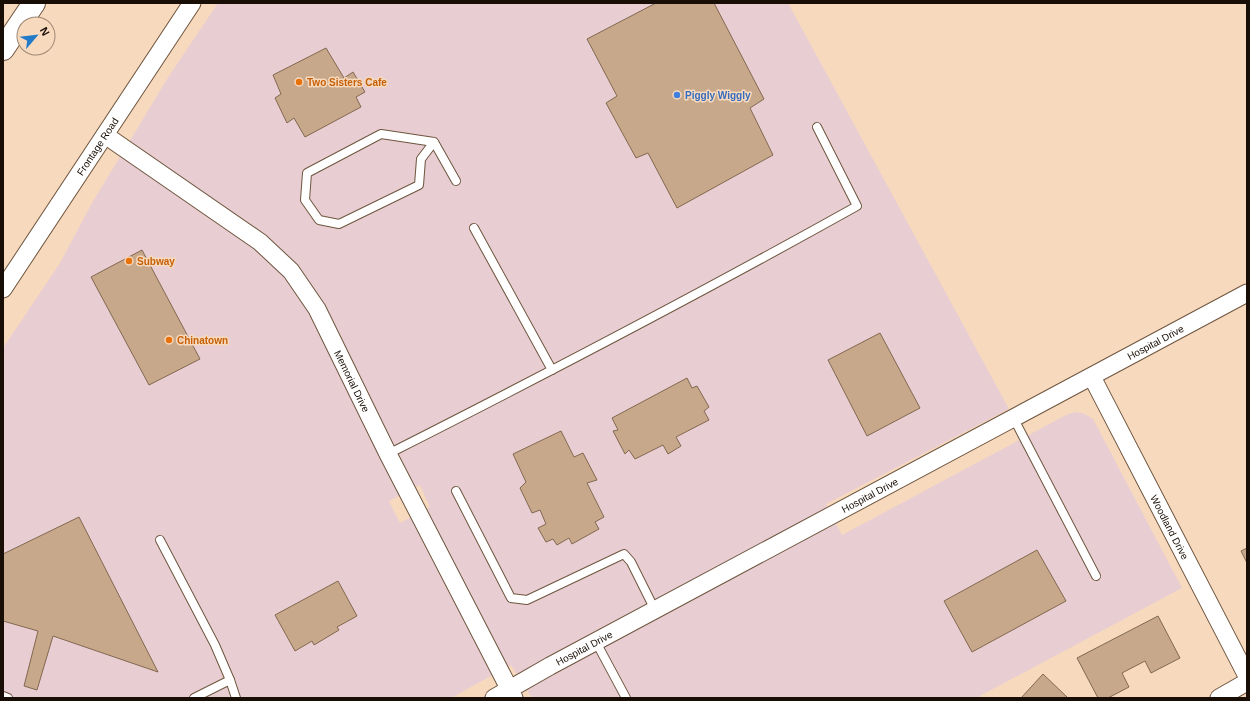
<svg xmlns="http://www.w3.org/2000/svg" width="1250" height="701" font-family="Helvetica,sans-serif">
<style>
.commercial{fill:#e8ced2;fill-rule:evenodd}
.building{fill:#c8a88a;stroke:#826850}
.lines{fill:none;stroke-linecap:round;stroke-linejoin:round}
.lane-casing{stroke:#6e553e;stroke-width:10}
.street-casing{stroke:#6e553e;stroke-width:19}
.highway-casing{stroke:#6e553e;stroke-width:24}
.lane{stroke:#fff;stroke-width:8}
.street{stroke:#fff;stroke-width:17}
.highway{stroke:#fff;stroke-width:22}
.food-dot{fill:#e8710a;stroke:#f7d9be;stroke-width:1.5}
.shop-dot{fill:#3f7fe0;stroke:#f7d9be;stroke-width:1.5}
.labels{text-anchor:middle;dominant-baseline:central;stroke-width:3;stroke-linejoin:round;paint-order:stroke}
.food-label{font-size:10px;font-weight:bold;fill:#c56008;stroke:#f7d9be;text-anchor:start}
.shop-label{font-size:10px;font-weight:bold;fill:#366cbe;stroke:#f7d9be;text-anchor:start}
.street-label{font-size:10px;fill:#180e05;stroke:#f7d9be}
</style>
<rect width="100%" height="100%" fill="#f7d9be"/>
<path class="commercial" d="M218,3H788L1009,409L826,504L842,535L1068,414L1077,412L1085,414L1093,419L1182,588L976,698H532L511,665L451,698H3V348L60,263L92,203L169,76ZM420,485L430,507L400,523L389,501Z"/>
<g class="building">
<polygon points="656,3 714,3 764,99 750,108 773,155 677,208 648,153 636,158 606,103 617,96 587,39"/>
<polygon points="326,48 344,78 353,72 365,92 356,97 361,107 305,137 294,118 287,123 275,98 281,94 273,75"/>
<polygon points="142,250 200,359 149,385 91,277"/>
<polygon points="880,333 920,408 867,436 828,360"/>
<polygon points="687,378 692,388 697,386 709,407 704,411 709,420 676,437 681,446 668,454 663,445 635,459 629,450 625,454 613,431 618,430 612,418"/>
<polygon points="561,431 574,457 583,453 597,480 587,483 604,517 595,522 599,529 572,544 569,538 557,545 553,539 546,542 538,528 546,524 540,510 532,513 520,488 526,482 513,454"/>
<polygon points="79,517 158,672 53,636 37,690 24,686 38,631 3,621 3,554"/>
<polygon points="1247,548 1247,563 1241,551"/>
<polygon points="1037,550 1066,601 972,652 944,601"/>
<polygon points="338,581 357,616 337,627 339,630 314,645 312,641 295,651 275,615"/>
<polygon points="1158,616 1180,658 1151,673 1145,661 1122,673 1129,687 1108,698 1098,698 1077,658"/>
<polygon points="1043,674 1068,698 1021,698"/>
</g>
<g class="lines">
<g class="lane-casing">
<g id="lane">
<polyline points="434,142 421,159 419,185 339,224 319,220 305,200 307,173 381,134 434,142 456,181"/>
<polyline points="474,228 552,370"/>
<polyline points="1014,419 1096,576"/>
<path d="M388,454C546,374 703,292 857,206L817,127"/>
<polyline points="456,491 511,598 527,600 624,554 631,562 655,610"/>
<polyline points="160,540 215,645 230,680"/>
<polyline points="596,642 626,698"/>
<polyline points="3,696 8,698"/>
<polyline points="194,698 230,680 236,698"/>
</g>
</g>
<g class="street-casing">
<g id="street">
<path id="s1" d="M105,135L260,242L291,271L317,309L388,454L514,698"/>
<path id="s2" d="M3,289L192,3"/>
<path id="s3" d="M1092,377L1247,676"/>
<path id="s4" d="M494,698L550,666L1247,293"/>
<polyline points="1219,698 1247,682"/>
</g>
</g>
<g class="highway-casing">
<polyline id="highway" points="3,49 34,3"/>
</g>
<use href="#lane" class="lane"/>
<use href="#street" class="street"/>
<use href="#highway" class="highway"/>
</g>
<g class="food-dot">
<circle cx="299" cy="82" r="4"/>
<circle cx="129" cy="261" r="4"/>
<circle cx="169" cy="340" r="4"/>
</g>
<circle class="shop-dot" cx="677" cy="95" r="4"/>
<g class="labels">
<g class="food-label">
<text x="307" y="82">Two Sisters Cafe</text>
<text x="137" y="261">Subway</text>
<text x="177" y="340">Chinatown</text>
</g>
<g class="shop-label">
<text x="685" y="95">Piggly Wiggly</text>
</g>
<g class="street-label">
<text stroke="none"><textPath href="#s2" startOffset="171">Frontage Road</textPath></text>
<text stroke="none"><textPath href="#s4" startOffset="751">Hospital Drive</textPath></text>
<text stroke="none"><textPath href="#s1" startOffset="357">Memorial Drive</textPath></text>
<text stroke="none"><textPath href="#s4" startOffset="427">Hospital Drive</textPath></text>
<text stroke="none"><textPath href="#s3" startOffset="169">Woodland Drive</textPath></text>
<text stroke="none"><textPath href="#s4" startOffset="103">Hospital Drive</textPath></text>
</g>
</g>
<rect width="1250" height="701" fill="none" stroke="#180e05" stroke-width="8"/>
<g transform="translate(36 36) rotate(62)"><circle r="19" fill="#f7d9be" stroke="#9e8874"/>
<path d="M0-3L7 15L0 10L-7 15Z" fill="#227bc8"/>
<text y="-6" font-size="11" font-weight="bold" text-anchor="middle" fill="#180e05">N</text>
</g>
</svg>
